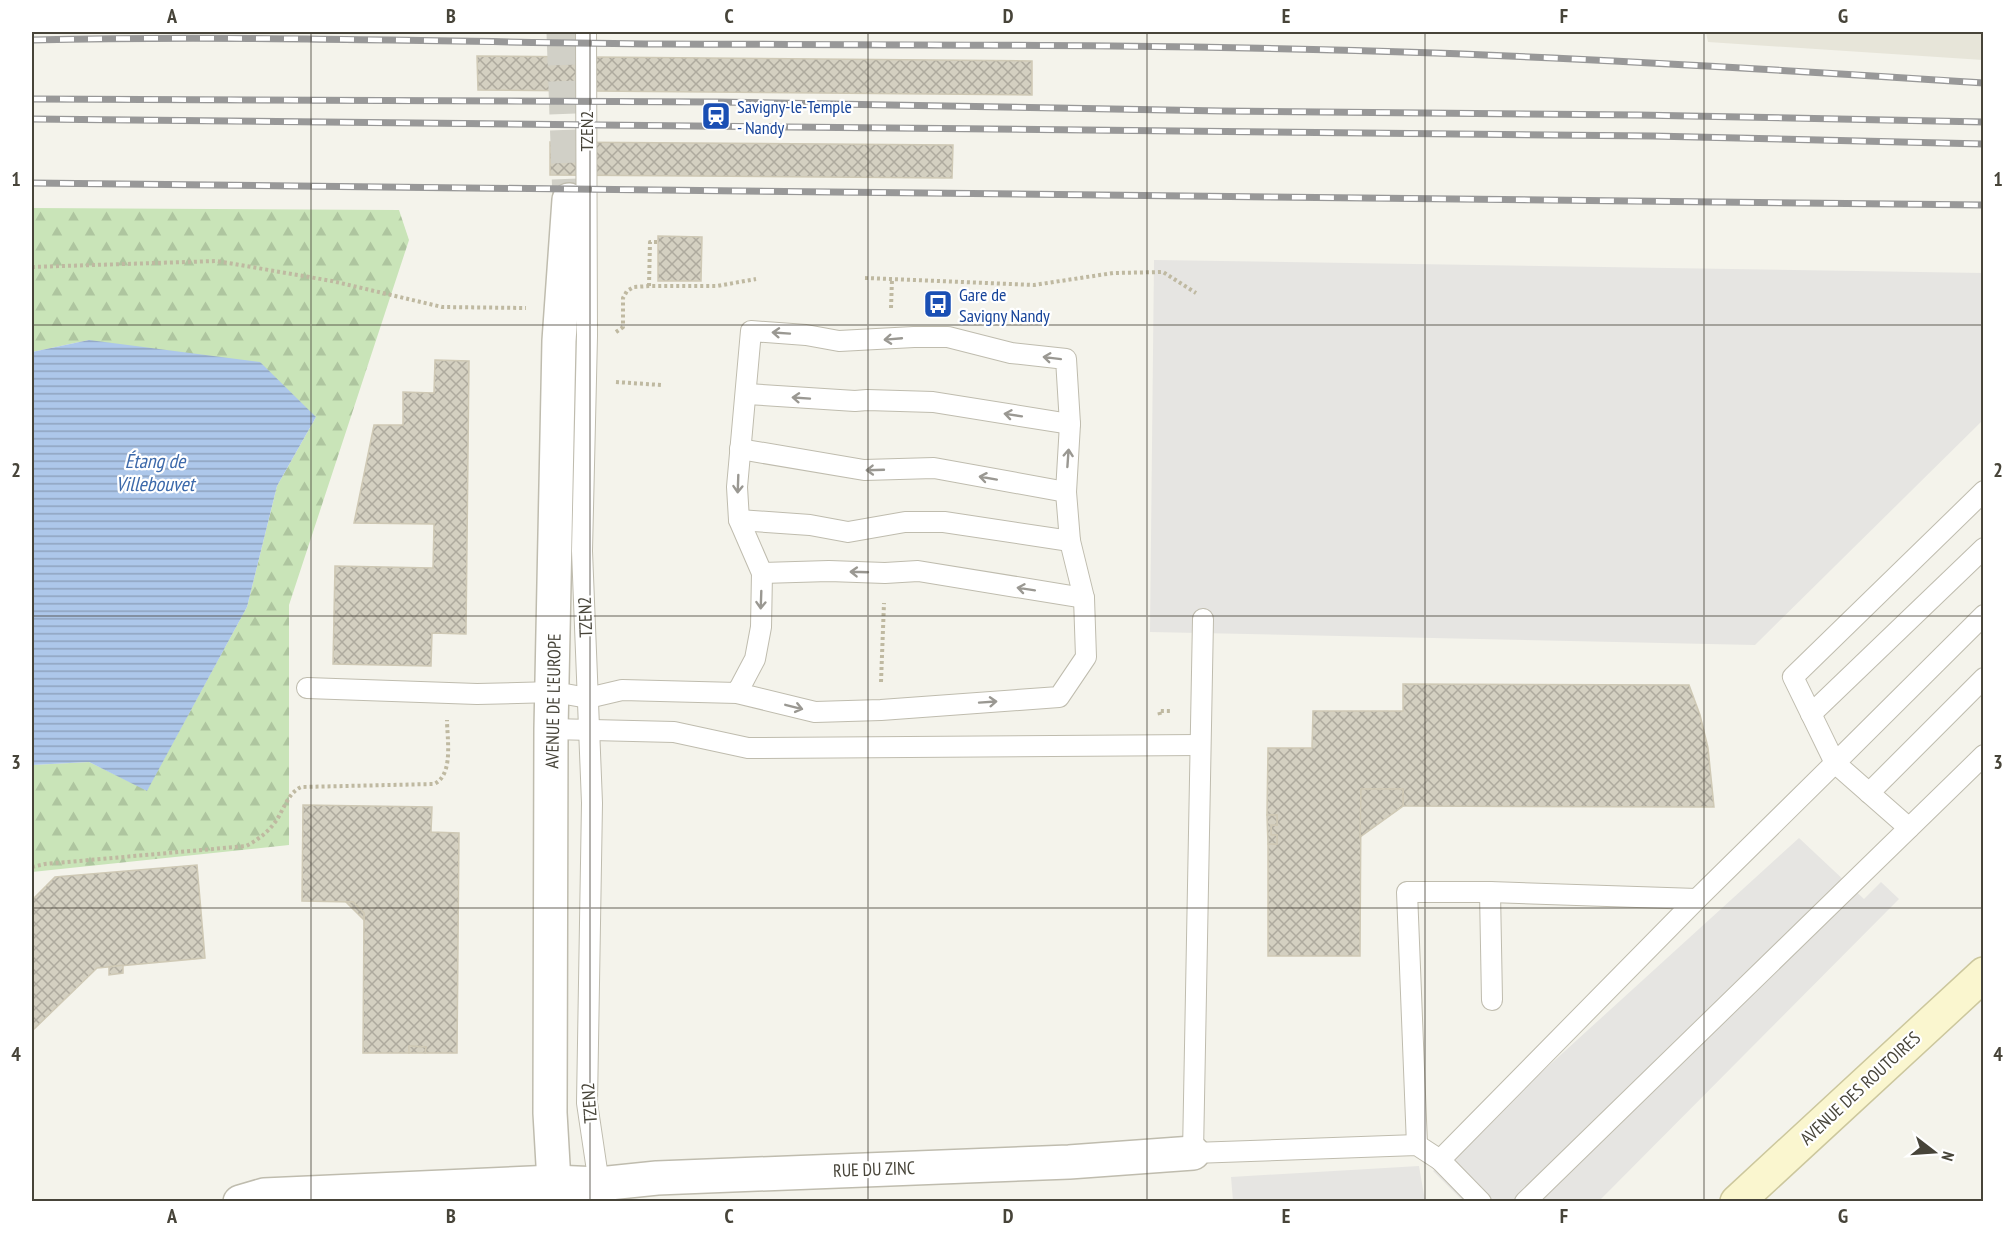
<svg xmlns="http://www.w3.org/2000/svg" width="2015" height="1233" font-family="'PT Sans Narrow',sans-serif">
<style>
.residential{fill:#e7e5d9}
.forest{fill:url(#forest-firs)}
.parking{fill:#e6e5e2}
.water{fill:url(#water-rules)}
.building{fill:url(#building-cross-hatch);stroke:#cfc9b5;stroke-width:1.5}
.lines{fill:none;stroke-linecap:round;stroke-linejoin:round}
.street-tunnel{stroke:#d1d0c7;stroke-width:33;stroke-dasharray:33 16;stroke-linecap:butt}
.lane-casing{stroke:#bfbcae;stroke-width:22}
.street-casing{stroke:#bfbcae;stroke-width:36}
.secondary-casing{stroke:#ccc79d;stroke-width:36}
.path{stroke:#bfb9a1;stroke-width:4;stroke-dasharray:3 3;stroke-linecap:butt}
.lane{stroke:#fff;stroke-width:20}
.street{stroke:#fff;stroke-width:33}
.secondary{stroke:#faf6cf;stroke-width:33}
.rail-casing{stroke:#989898;stroke-width:7}
.rail{stroke:#fff;stroke-width:4.5;stroke-dasharray:14;stroke-linecap:butt}
.oneway{stroke:#9a9892}
.grid{fill:none;stroke:#474439;stroke-width:1.5;stroke-opacity:0.55}
.labels{text-anchor:middle;dominant-baseline:central;stroke-width:4.5;stroke-linejoin:round;paint-order:stroke}
.transit-label{font-size:18px;fill:#164399;stroke:#fff;text-anchor:start}
.street-label{font-size:18px;fill:#474439;stroke:#fff}
.water-label{font-size:20px;font-style:italic;fill:#3c69aa;stroke:#fff}
.neatline{fill:none;stroke:#474439;stroke-width:2}
.grid-label{font-size:20px;text-anchor:middle;font-weight:bold;fill:#474439}
</style>
<defs>
<pattern id="forest-firs" width="22" height="20" patternUnits="userSpaceOnUse" patternTransform="scale(1.5)"><rect width="22" height="20" fill="#c9e4b8"/><path d="M5 1l3.5 6h-7zM16 11l3.5 6h-7z" fill="#aec59f"/></pattern>
<pattern id="water-rules" width="6" height="5" patternUnits="userSpaceOnUse" patternTransform="scale(1.5)"><rect width="6" height="5" fill="#adc7ea"/><path d="M0 2.5h6" fill="none" stroke="#8fa3bf"/></pattern>
<pattern id="building-cross-hatch" width="8" height="8" patternUnits="userSpaceOnUse" patternTransform="scale(1.5)"><rect width="8" height="8" fill="#d4d0c1"/><path d="M0 0l8 8M0 8l8-8" fill="none" stroke="#aeaa9e"/></pattern>
</defs>
<rect width="100%" height="100%" fill="#f4f3eb"/>
<polygon class="residential" points="1706,32 1983,32 1983,60 1708,42"/>
<polygon class="forest" points="32,208 399,210 409,240 289,605 289,845 32,872 32,765 89,762 147,790 247,607 277,486 316,417 89,340 32,352"/>
<g class="parking">
<polygon points="1154,260 1983,273 1983,420 1755,645 1150,632"/>
<polygon points="1799,838 1864,899 1881,882 1899,899 1599,1201 1463,1201 1433,1171"/>
<polygon points="1419,1166 1425,1201 1233,1201 1231,1177"/>
</g>
<polygon class="water" points="89,340 260,362 316,417 277,486 247,607 147,791 89,762 32,765 32,352"/>
<g class="building">
<polygon points="477,56 1032,61 1032,95 478,90"/>
<polygon points="550,142 953,145 952,178 550,175"/>
<polygon points="658,236 702,237 701,281 658,281"/>
<polygon points="435,360 469,361 466,634 432,633 431,666 333,664 335,566 433,568 434,524 354,523 374,425 403,425 403,392 434,393"/>
<polygon points="1403,684 1689,685 1700,715 1708,748 1714,807 1403,806 1403,789 1361,789 1360,956 1268,956 1268,844 1277,844 1277,835 1271,835 1271,825 1277,825 1277,815 1267,815 1268,748 1312,748 1313,711 1403,711"/>
<polygon points="1361,789 1403,789 1403,806 1360,837"/>
<polygon points="303,805 432,807 431,832 459,833 457,1053 425,1053 426,1047 409,1046 409,1053 363,1053 364,913 353,902 302,901"/>
<polygon points="1267,815 1277,815 1277,825 1271,825 1271,835 1277,835 1277,844 1268,844"/>
<polygon points="197,865 205,958 97,968 32,1031 32,900 55,877"/>
<polygon points="346,902 353,902 364,913 364,920"/>
<polygon points="123,965 123,973 109,975 109,967"/>
<polygon points="409,1046 426,1047 425,1053 409,1053"/>
</g>
<g class="lines">
<polyline class="street-tunnel" points="563,32 569,200"/>
<g class="lane-casing">
<g id="lane">
<polyline points="586,32 587,336 582,551 592,803 587,1103 599,1184 604,1202"/>
<polyline points="747,394 855,401 867,400 933,402 1070,424"/>
<polyline points="740,449 864,470 934,468 1066,492"/>
<polyline points="1984,491 1793,677 1835,763 1984,615"/>
<polyline points="739,520 810,525 848,532 905,522 944,522 1070,541"/>
<polyline points="762,573 829,571 885,573 918,571 1084,598"/>
<polyline points="1203,619 1193,1153 1417,1145 1440,1160"/>
<polyline points="307,688 477,694 554,692 588,698 622,690 737,693 815,712 881,710 1059,697 1086,657 1084,598 1070,541 1066,492 1070,424 1066,359 1011,353 948,337 914,337 839,341 806,335 751,331 737,487 739,520 762,573 761,627 755,659 737,693"/>
<polyline points="1811,714 1984,548"/>
<polyline points="551,729 674,732 748,748 1200,745"/>
<polyline points="1869,793 1984,678"/>
<polyline points="1490,892 1492,1000"/>
<polyline points="1417,1145 1407,892 1490,892 1697,899"/>
<polyline points="1481,1202 1440,1160 1697,899 1835,763 1909,828"/>
<polyline points="1525,1202 1984,755"/>
</g>
</g>
<g class="street-casing">
<g id="street">
<polyline points="240,1202 264,1195 554,1182 599,1184 657,1178 1069,1162 1193,1153"/>
<polyline points="560,1202 554,1182 550,1113 551,729 559,341 569,200"/>
</g>
</g>
<g class="secondary-casing">
<polyline id="secondary" points="1737,1202 1984,974"/>
</g>
<g class="path">
<polyline points="32,267 217,261 332,281 442,307 526,308"/>
<polyline points="865,278 1034,285 1113,273 1163,272 1196,293"/>
<polyline points="649,286 650,242 658,242"/>
<polyline points="891,308 892,279"/>
<polyline points="616,332 623,327 623,298 627,291 634,287 649,286 717,286 756,279"/>
<polyline points="616,382 661,385"/>
<polyline points="881,682 884,603"/>
<polyline points="1160,715 1159,711 1172,711"/>
<path d="M32,867L45,864L246,846C258,840 268,832 276,821C284,809 288,793 301,787L434,784C454,775 447,738 447,720"/>
</g>
<use href="#lane" class="lane"/>
<use href="#street" class="street"/>
<use href="#secondary" class="secondary"/>
<g class="rail-casing">
<g id="rail">
<path d="M32,40C241,35 450,42 660,44C918,45 1177,44 1435,53C1618,60 1801,71 1984,83"/>
<polyline points="32,99 718,102 1222,111 1638,115 1984,122"/>
<polyline points="32,119 1653,136 1984,144"/>
<polyline points="32,183 1984,205"/>
</g>
</g>
<use href="#rail" class="rail"/>
</g>
<defs><path id="oneway-shaft" d="M-6 0H5M1.5-3L5.5 0L1.5 3" fill="none" stroke-width="1.6" stroke-linecap="round" stroke-linejoin="round" transform="scale(1.5)"/></defs>
<g class="oneway">
<use href="#oneway-shaft" transform="translate(781 333) rotate(-176)"/>
<use href="#oneway-shaft" transform="translate(893 339) rotate(175)"/>
<use href="#oneway-shaft" transform="translate(1052 358) rotate(-173)"/>
<use href="#oneway-shaft" transform="translate(801 398) rotate(-176)"/>
<use href="#oneway-shaft" transform="translate(1013 415) rotate(-171)"/>
<use href="#oneway-shaft" transform="translate(1068 458) rotate(-86)"/>
<use href="#oneway-shaft" transform="translate(875 470) rotate(178)"/>
<use href="#oneway-shaft" transform="translate(988 478) rotate(-170)"/>
<use href="#oneway-shaft" transform="translate(738 484) rotate(92)"/>
<use href="#oneway-shaft" transform="translate(859 572) rotate(-178)"/>
<use href="#oneway-shaft" transform="translate(1026 589) rotate(-171)"/>
<use href="#oneway-shaft" transform="translate(761 600) rotate(92)"/>
<use href="#oneway-shaft" transform="translate(988 702) rotate(-4)"/>
<use href="#oneway-shaft" transform="translate(794 707) rotate(14)"/>
</g>
<path class="grid" d="M311,32V1202M590,32V1202M868,32V1202M1147,32V1202M1425,32V1202M1704,32V1202M32,325H1984M32,616H1984M32,908H1984"/>
<defs>
<g id="station-square" transform="scale(1.5)"><rect x="-9" y="-9" width="18" height="18" rx="4" fill="#1a4fb4" stroke="#fff"/><path d="M-3-6H3Q5-6 5-4V2Q5 4 3 4L4.5 6H3L1.5 4h-3L-3 6H-4.5L-3 4Q-5 4-5 2V-4Q-5-6-3-6ZM-3.5-4v3h7v-3ZM-3.5 1v1.5H-2V1ZM2 1v1.5H3.5V1Z" fill="#fff"/></g>
<g id="bus-square" transform="scale(1.5)"><rect x="-9" y="-9" width="18" height="18" rx="4" fill="#1a4fb4" stroke="#fff"/><path d="M-5-6H5V4H4V6H2V4H-2V6H-4V4H-5ZM-3.5-4V0h7V-4ZM-3.5 1.2v1.5H-2V1.2ZM2 1.2v1.5H3.5V1.2Z" fill="#fff"/></g>
</defs>
<g fill-rule="evenodd">
<use href="#station-square" x="716" y="116"/>
<use href="#bus-square" x="938" y="304"/>
</g>
<g class="labels">
<g class="transit-label">
<text x="737" y="106">Savigny-le-Temple<tspan x="737" dy="21">- Nandy</tspan></text>
<text x="959" y="294">Gare de<tspan x="959" dy="21">Savigny Nandy</tspan></text>
</g>
<g class="street-label">
<text transform="translate(586 131) rotate(-90)">TZEN2</text>
<text transform="translate(585 617) rotate(-92)">TZEN2</text>
<text transform="translate(553 701) rotate(-89)">AVENUE DE L'EUROPE</text>
<text transform="translate(1860 1088) rotate(-43)">AVENUE DES ROUTOIRES</text>
<text transform="translate(589 1103) rotate(-94)">TZEN2</text>
<text transform="translate(874 1169) rotate(-2)">RUE DU ZINC</text>
</g>
<g class="water-label">
<text x="155" y="461">Étang de<tspan x="155" dy="23">Villebouvet</tspan></text>
</g>
</g>
<rect width="2015" height="1233" fill="none" stroke="#ffffff" stroke-width="66"/>
<g transform="translate(1934 1152) rotate(107)" stroke="#ffffff" stroke-width="4.5" paint-order="stroke">
<path d="M0-4.5L10 22L0 15L-10 22Z" fill="#474439"/>
<text y="-9" font-size="16" font-weight="bold" text-anchor="middle" fill="#474439">N</text>
</g>
<rect x="33" y="33" width="1949" height="1167" class="neatline"/>
<g class="grid-label">
<text x="172" y="23">A</text>
<text x="451" y="23">B</text>
<text x="729" y="23">C</text>
<text x="1008" y="23">D</text>
<text x="1286" y="23">E</text>
<text x="1564" y="23">F</text>
<text x="1843" y="23">G</text>
<text x="16" y="186">1</text>
<text x="1998" y="186">1</text>
<text x="16" y="477">2</text>
<text x="1998" y="477">2</text>
<text x="16" y="769">3</text>
<text x="1998" y="769">3</text>
<text x="16" y="1061">4</text>
<text x="1998" y="1061">4</text>
<text x="172" y="1223">A</text>
<text x="451" y="1223">B</text>
<text x="729" y="1223">C</text>
<text x="1008" y="1223">D</text>
<text x="1286" y="1223">E</text>
<text x="1564" y="1223">F</text>
<text x="1843" y="1223">G</text>
</g>
</svg>
